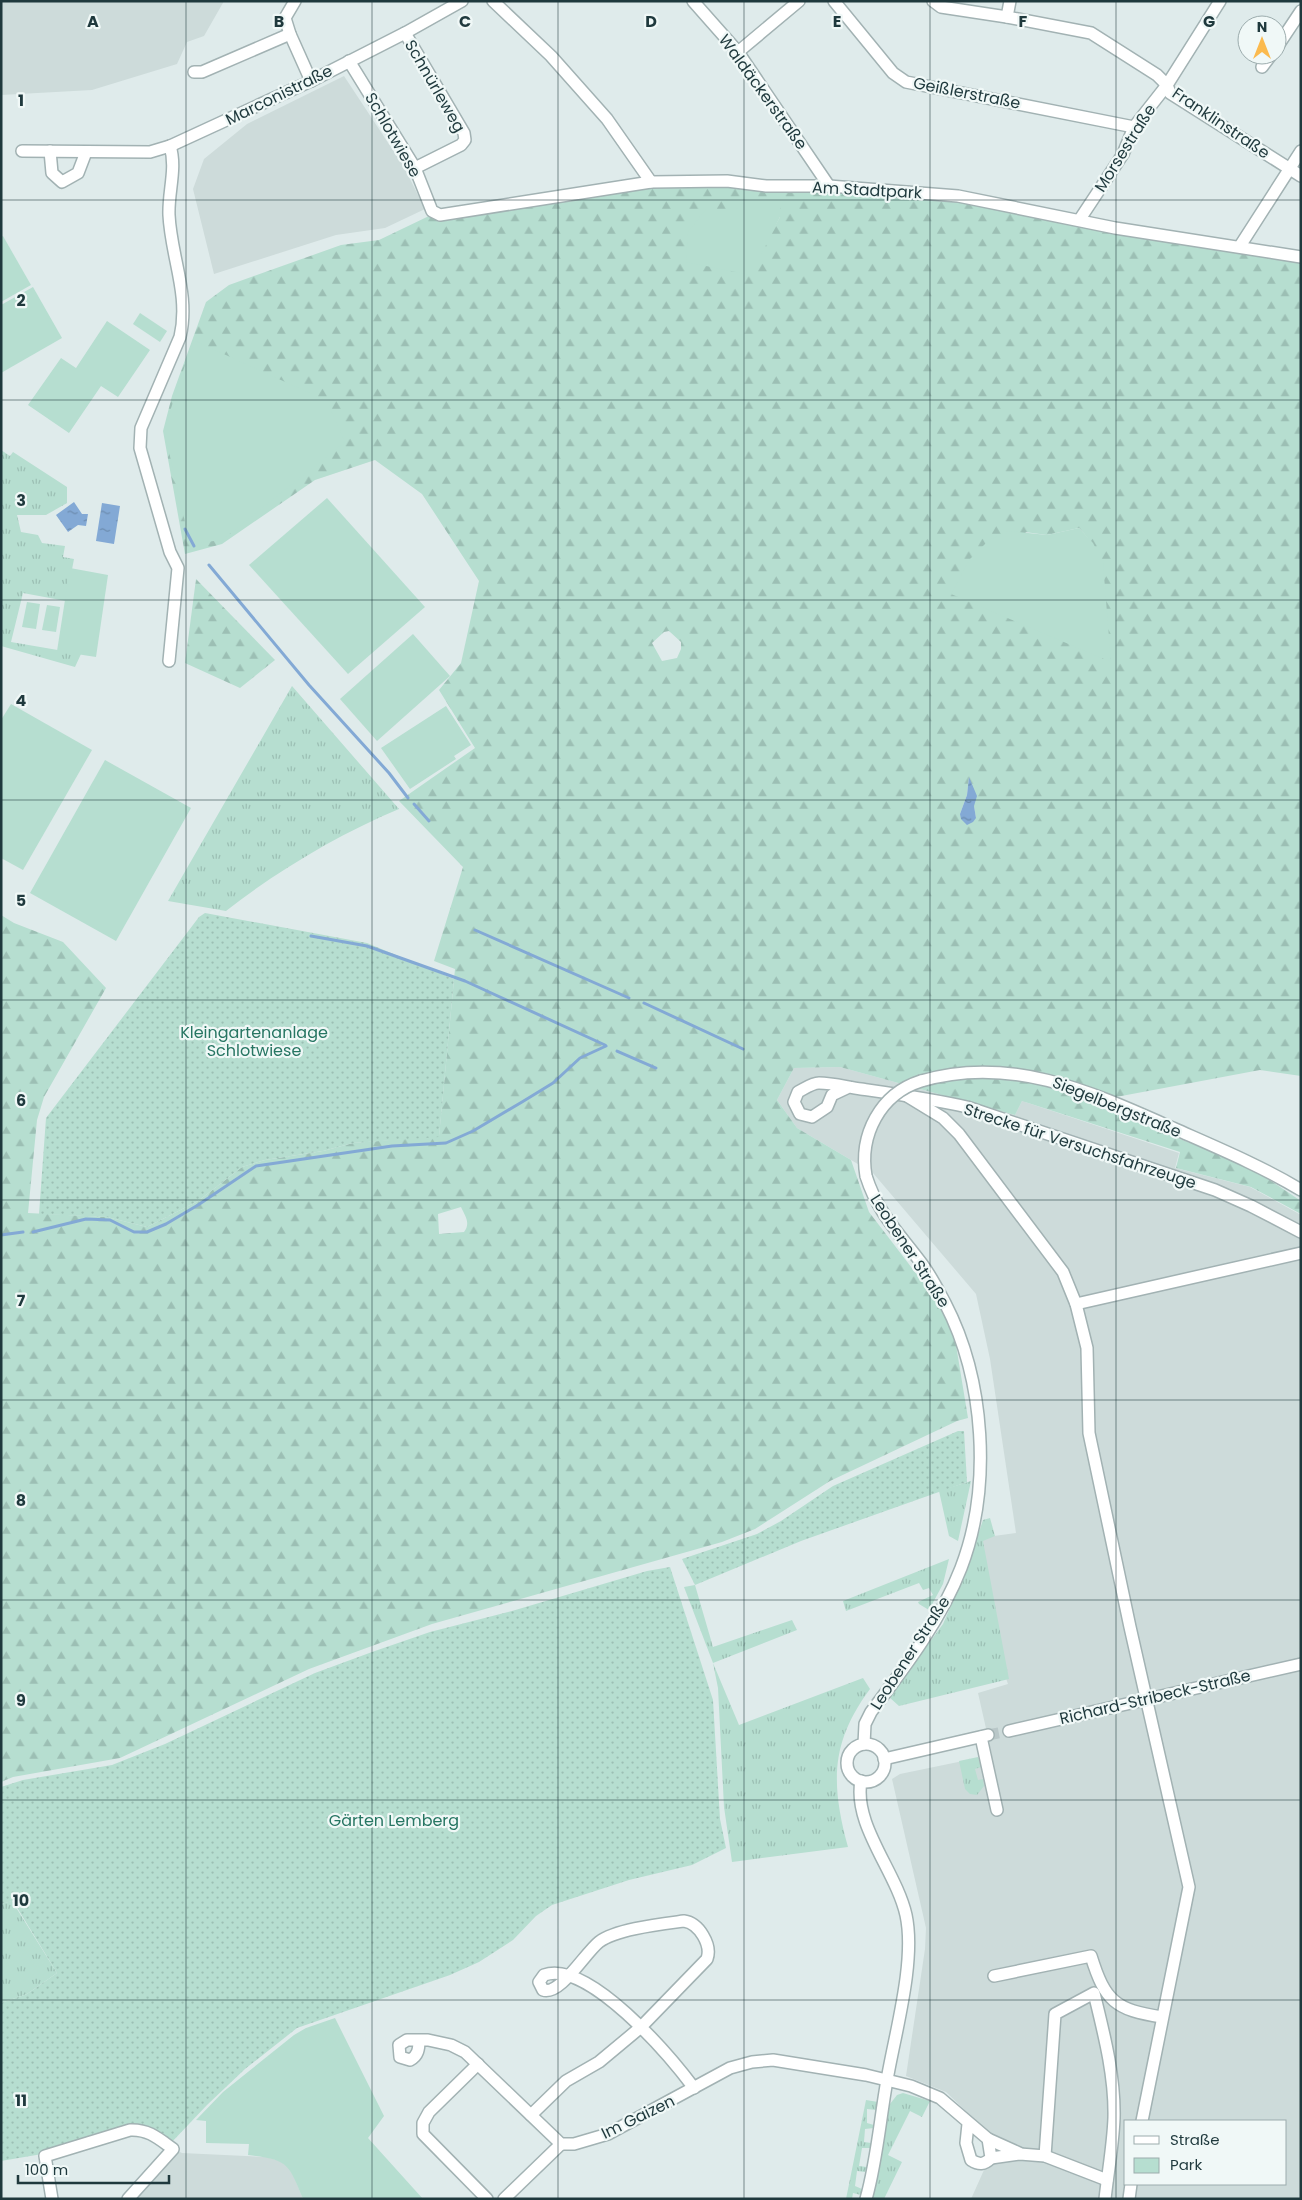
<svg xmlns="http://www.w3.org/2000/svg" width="1302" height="2200" viewBox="0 0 1302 2200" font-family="Poppins,sans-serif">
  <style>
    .built { fill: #cddbda; fill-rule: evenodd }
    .grass { fill: url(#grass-tufts) }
    .forest { fill: url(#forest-firs); fill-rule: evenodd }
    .park { fill: #b6ded0 }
    .garden { fill: url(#garden-dots) }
    .water { fill: url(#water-ripples) }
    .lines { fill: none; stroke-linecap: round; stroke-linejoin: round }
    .stream { stroke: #83a9d5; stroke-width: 3 }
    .minor-tunnel { stroke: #b9c7c8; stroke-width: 11; stroke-dasharray: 11 5.5; stroke-linecap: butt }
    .minor-casing { stroke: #a2b2b3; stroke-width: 14 }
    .minor { stroke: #fff; stroke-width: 11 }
    .minor-bridge-casing { stroke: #a2b2b3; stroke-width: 14; stroke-linecap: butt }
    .minor-bridge { stroke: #fff; stroke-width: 11 }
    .grid { fill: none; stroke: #1f393d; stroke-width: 1; stroke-opacity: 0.55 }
    .labels { text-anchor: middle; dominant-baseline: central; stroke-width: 4.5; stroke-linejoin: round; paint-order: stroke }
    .street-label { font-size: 16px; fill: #1f393d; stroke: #f0f8f7 }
    .park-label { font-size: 16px; fill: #277663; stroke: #f0f8f7 }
    .grid-label { font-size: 16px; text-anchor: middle; font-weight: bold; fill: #1f393d; stroke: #f0f8f7; stroke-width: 4.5; stroke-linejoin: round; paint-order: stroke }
  </style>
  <defs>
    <pattern id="grass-tufts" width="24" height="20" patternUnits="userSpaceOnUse" patternTransform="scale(1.25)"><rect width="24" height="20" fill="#b6ded0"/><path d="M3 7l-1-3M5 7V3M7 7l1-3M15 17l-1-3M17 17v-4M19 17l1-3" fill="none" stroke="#9cbfb4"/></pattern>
    <pattern id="forest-firs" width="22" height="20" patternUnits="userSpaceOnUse" patternTransform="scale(1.25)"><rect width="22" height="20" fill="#b6ded0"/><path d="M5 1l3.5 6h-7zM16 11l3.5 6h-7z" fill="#9cbfb4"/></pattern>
    <pattern id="garden-dots" width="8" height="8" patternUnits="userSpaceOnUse" patternTransform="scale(1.25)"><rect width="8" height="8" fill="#b6ded0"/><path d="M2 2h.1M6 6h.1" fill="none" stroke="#9cbfb4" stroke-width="1.8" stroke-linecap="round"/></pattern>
    <pattern id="water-ripples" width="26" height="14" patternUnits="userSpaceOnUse" patternTransform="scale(1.25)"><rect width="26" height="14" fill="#83a9d5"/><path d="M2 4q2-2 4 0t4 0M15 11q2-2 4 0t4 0" fill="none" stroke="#6b8bae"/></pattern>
  </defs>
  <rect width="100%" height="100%" fill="#dfebeb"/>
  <g class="built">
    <polygon points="1,1 224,1 204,36 187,42 177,64 92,90 1,95"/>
    <polygon points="344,76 404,167 425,209 385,228 336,235 214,274 193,189 204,159 247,124"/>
    <path d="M840,1067L1015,1115L1022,1101L1179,1153L1175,1168L1250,1187L1301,1215V2199H971L997,2141L946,2092L906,2076L925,1949L926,1928L892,1779L900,1774L992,1755L978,1693L1008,1684L988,1627L979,1538L1016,1533L990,1359L976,1294L873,1173L797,1128L777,1100L794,1068ZM1126,2121H1286V2184H1126Z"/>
    <polygon points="173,2149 182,2153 267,2157 280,2161 291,2169 303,2199 128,2199"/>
  </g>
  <g class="grass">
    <polygon points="1,450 10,456 13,452 67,487 67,503 46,515 17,515 21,532 38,535 42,543 65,546 63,557 74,559 66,601 23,593 11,642 81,654 75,667 1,646"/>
    <path d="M292,686L399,809C339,834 277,871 226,911L168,901Z"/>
    <polygon points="971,1481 958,1541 949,1536 939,1491"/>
    <polygon points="990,1518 995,1536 983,1541 1009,1679 899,1706 889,1697 943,1624 966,1571 983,1520"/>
    <polygon points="949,1559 943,1584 929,1610 919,1604 918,1602 933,1595 929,1588 923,1590 919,1583 846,1611 843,1601"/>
    <path d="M695,1585L713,1647L792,1620L797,1630L713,1663L739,1725L863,1678L870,1689C830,1743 831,1784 848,1847L732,1862L724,1807L718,1688L713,1663L684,1587Z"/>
    <polygon points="978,1757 981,1767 975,1769 978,1780 983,1779 984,1786 977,1795 970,1794 965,1789 959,1761"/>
    <polygon points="12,1901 57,1973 27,1994 1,2003 1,1904"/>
    <polygon points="903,2093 930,2101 922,2117 910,2111 888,2155 902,2162 884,2199 871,2199 888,2104 890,2104 897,2095"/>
    <polygon points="866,2100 878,2102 876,2110 867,2109 867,2123 874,2125 874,2128 865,2129 864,2142 871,2143 870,2148 862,2148 859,2166 867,2167 865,2172 857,2171 855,2186 862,2189 861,2195 853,2193 852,2199 846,2199"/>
  </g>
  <g class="forest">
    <path d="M720,185L955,199L1098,230L1238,249L1301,261V1076L1260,1070L1100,1100L1099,1107L1228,1158L1262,1175L1301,1201V1214L1251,1187L1176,1168L1180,1152L1022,1101L1015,1115L840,1067L794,1068L777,1100L797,1128L851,1160L869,1212L941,1306L956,1345L968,1418L957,1421L830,1481L755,1529L722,1542L432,1624L309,1669L120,1758L13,1777L1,1782V915L14,923L63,942L106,988L44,1097L37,1120L28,1213L107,1217L147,1227L198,1201L242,1167L265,1160L323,1151L353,1143L439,1136L455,969L434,961L463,867L399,801L475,748L439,690L461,663L479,581L422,494L375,460L315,480L222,544L185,554L163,431L172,396L206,302L229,285L341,245L379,240L429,216L435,220L647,186ZM706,209H736L780,217L766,242ZM1079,528C1101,551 1103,565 1105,595L1025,532L1047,535ZM669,631L681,642V649L677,658L662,661L652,643L664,632ZM969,777L976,818L960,814L967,795ZM461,1207C465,1216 471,1223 464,1232L439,1234L438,1214Z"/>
    <polygon points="196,579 275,660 240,688 185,663"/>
  </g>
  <g class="park">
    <polygon points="748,199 781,199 780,217 751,275 686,262 688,232 706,209 736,209"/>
    <polygon points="3,236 31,285 1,302 1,237"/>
    <polygon points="33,287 62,338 1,373 1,305"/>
    <polygon points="140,313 167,331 160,342 133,324"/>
    <polygon points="107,321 150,350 118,397 101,386 69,433 28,405 61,358 76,368"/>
    <polygon points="193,340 327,401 345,442 222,540 190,544 164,430"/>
    <polygon points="327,498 425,607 348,674 249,565"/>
    <polygon points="1079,528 1093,543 1103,563 1111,662 951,594 970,559 989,540 1008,531 1047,535"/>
    <polygon points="70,568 108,575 96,657 57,651"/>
    <polygon points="27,602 40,604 36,629 22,627"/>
    <polygon points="47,605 60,607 56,632 42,630"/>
    <polygon points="413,634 450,676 377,741 340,699"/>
    <polygon points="11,704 92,750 23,870 1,858 1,720"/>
    <polygon points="446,706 471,745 454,756 456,759 410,789 381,748"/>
    <polygon points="105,760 191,808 116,941 30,893"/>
    <path d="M335,2018L384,2116L368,2138L423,2199H303C289,2164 288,2159 248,2155L249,2144L206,2143V2121L196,2120L223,2092L294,2035L306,2028Z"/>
  </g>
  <g class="garden">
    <polygon points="205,913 367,943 454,979 439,1137 353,1143 323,1151 265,1160 242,1167 198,1201 147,1227 107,1217 39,1214 46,1118 199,917"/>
    <polygon points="958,1431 964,1431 967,1482 801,1541 695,1585 682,1559 757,1534 781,1521 833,1486"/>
    <polygon points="670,1567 713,1700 720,1819 726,1848 692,1865 629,1880 552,1905 536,1916 513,1940 479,1962 450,1975 297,2028 245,2069 207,2105 170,2144 146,2128 48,2153 1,2161 1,2003 27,1994 57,1973 13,1901 1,1904 1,1787 23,1780 112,1765 165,1744 315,1673 372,1652 430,1632 512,1611 647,1571"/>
  </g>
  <g class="water">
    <polygon points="74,502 82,514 88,514 86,526 78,525 68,532 56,515"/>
    <polygon points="102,503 120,506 114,544 96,541"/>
    <polygon points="969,777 977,796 974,806 976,818 973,822 967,825 961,819 960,814 967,795"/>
  </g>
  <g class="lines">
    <g class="stream">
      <polyline points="185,529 194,546"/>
      <polyline points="209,565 309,685 389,773 408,798"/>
      <polyline points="414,804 429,821"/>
      <polyline points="475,930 629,998"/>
      <polyline points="311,936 367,946 465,981 605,1045"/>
      <polyline points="644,1003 743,1049"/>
      <polyline points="617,1051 656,1068"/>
      <polyline points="33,1232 86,1219 110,1220 134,1232 147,1232 166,1224 198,1205 256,1166 392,1146 446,1143 473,1131 522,1102 553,1083 580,1058 606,1046"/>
      <polyline points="1,1235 23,1232"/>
    </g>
    <polyline class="minor-tunnel" points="988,1735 1009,1731"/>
    <g class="minor-casing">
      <g id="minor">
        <polyline points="295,1 285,18 290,34 311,81"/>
        <polyline points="493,1 551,56 607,119 651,182"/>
        <polyline points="693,1 738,52 829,186"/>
        <polyline points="834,1 893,73 906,82 1134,127"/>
        <polyline points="933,1 941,7 1007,17"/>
        <polyline points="1010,1 1007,17 1091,33 1157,75 1167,85 1170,93 1301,176"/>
        <polyline points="405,33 464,133 465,140 461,145 415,168"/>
        <polyline points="1277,47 1301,11"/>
        <polyline points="738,52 799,1"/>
        <polyline points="349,61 415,168 432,211 440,215 651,182 727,181 766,186 829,186 958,196 1115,228 1301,257"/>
        <polyline points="1262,67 1271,55"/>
        <polyline points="194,72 202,72 290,34"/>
        <polyline points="22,151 150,152 170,146 311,81 405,33 462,1"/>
        <polyline points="50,151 52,173 62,182 78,173 86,152"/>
        <polyline points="1080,219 1123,154 1134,127 1167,85 1220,1"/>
        <polyline points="1240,246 1301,151"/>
        <path d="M169,661L178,568L170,552L140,448L141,428L180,337C190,295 171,257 169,215C168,192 177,168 170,146"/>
        <path d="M921,1081C1011,1054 1094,1093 1175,1129C1218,1148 1261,1166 1301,1190"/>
        <path d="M849,1087L832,1095L827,1107L812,1117L800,1114L794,1102L798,1092C804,1089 812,1083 819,1083C832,1083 847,1087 861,1089C896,1094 932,1099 967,1107L1215,1190L1251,1206L1301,1232"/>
        <polyline points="907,1096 943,1118 959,1134 1063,1272 1076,1304 1087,1348 1089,1433 1130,1627 1189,1887 1142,2121"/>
        <polyline points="1076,1304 1301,1253"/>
        <polyline points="1009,1731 1301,1664"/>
        <polyline points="981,1737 997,1810"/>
        <path d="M864,1744L865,1724L871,1712C905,1667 941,1620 961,1568C992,1487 985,1380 945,1303C938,1290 931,1276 922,1264C899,1233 878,1214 866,1176"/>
        <circle cx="866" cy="1763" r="19"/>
        <polyline points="884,1759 988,1735"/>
        <path d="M861,1781C853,1825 896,1871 906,1915C916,1961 895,2033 887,2080C880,2119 877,2160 866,2199"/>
        <path d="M994,1976L1091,1956C1105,2001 1115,2010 1162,2017"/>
        <path d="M419,2040C419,2049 418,2056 410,2060L400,2057L399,2045L407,2040H428L451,2045L465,2052L561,2144H574L608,2134L730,2068L752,2062L773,2060L866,2075L911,2086L940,2098L988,2139L991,2158C984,2165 979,2165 971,2160L966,2143L968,2124"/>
        <polyline points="478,2064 429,2112 423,2123 423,2134 487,2199"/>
        <path d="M531,2115L566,2081L599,2062L641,2027L707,1959C712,1945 699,1923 684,1921C662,1924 616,1929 599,1942C585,1953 560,1996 543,1990L539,1982L544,1975C588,1959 670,2056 694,2088"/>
        <polyline points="988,2139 1019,2153"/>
        <path d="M1045,2156L1055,2014L1094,1993C1104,2034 1115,2076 1114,2118C1113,2145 1108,2172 1105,2199"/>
        <polyline points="991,2158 1020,2154 1045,2156 1107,2180"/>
        <path d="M52,2199L45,2156L130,2130C148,2129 158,2138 173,2149L128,2199"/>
        <polyline points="504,2199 561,2144"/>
        <polyline points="1129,2199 1131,2184"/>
      </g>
    </g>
    <use href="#minor" class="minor"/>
    <g class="minor-bridge-casing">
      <path id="minor-bridge" d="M866,1176C859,1135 880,1094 921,1081"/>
    </g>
    <use href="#minor-bridge" class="minor-bridge"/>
  </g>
  <path class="grid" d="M186,1V2199M372,1V2199M558,1V2199M744,1V2199M930,1V2199M1116,1V2199M1,200H1301M1,400H1301M1,600H1301M1,800H1301M1,1000H1301M1,1200H1301M1,1400H1301M1,1600H1301M1,1800H1301M1,2000H1301"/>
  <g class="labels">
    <g class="street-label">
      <text transform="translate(435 86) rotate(60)">Schnürleweg</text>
      <text transform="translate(763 92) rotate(54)">Waldäckerstraße</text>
      <text transform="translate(967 93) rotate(11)">Geißlerstraße</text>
      <text transform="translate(279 95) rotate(-26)">Marconistraße</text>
      <text transform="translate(1221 123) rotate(34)">Franklinstraße</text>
      <text transform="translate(393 135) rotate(60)">Schlotwiese</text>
      <text transform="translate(1125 148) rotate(-58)">Morsestraße</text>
      <text transform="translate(867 190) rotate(3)">Am Stadtpark</text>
      <text transform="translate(1117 1107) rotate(22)">Siegelbergstraße</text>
      <text transform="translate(1080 1146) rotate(18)">Strecke für Versuchsfahrzeuge</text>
      <text transform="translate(910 1251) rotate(57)">Leobener Straße</text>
      <text transform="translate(910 1653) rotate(-57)">Leobener Straße</text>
      <text transform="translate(1155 1697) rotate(-13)">Richard-Stribeck-Straße</text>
      <text transform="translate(638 2117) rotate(-26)">Im Gaizen</text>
    </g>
    <g class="park-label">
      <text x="254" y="1032">Kleingartenanlage<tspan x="254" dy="18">Schlotwiese</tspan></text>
      <text x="394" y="1820">Gärten Lemberg</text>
    </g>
  </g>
  <g class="grid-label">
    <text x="93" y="27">A</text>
    <text x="279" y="27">B</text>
    <text x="465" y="27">C</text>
    <text x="651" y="27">D</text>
    <text x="837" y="27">E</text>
    <text x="1023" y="27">F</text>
    <text x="1209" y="27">G</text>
    <text x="21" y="106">1</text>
    <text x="21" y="306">2</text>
    <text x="21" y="506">3</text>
    <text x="21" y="706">4</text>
    <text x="21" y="906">5</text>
    <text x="21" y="1106">6</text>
    <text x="21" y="1306">7</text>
    <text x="21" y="1506">8</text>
    <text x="21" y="1706">9</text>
    <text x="21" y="1906">10</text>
    <text x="21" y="2106">11</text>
  </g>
  <rect width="1302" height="2200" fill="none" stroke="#1f393d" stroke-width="5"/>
  <rect x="1124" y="2120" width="162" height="65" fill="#f0f8f7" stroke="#9cacad"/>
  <rect x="1134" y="2136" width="25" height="8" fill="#ffffff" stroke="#9cacad"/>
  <text x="1170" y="2145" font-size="15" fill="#1f393d">Straße</text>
  <rect x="1134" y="2158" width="25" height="15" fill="#b6ded0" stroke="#9cacad"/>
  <text x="1170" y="2170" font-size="15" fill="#1f393d">Park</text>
  <g transform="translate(1262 40)"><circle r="24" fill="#f0f8f7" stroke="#9cacad"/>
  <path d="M0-4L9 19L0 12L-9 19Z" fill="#fbba4e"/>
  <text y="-8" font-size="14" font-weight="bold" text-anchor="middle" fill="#1f393d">N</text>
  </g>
  <path d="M18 2175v8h151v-8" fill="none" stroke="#1f393d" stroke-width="2.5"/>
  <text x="25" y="2175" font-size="15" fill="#1f393d" stroke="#f0f8f7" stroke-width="4" paint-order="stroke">100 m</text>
</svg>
